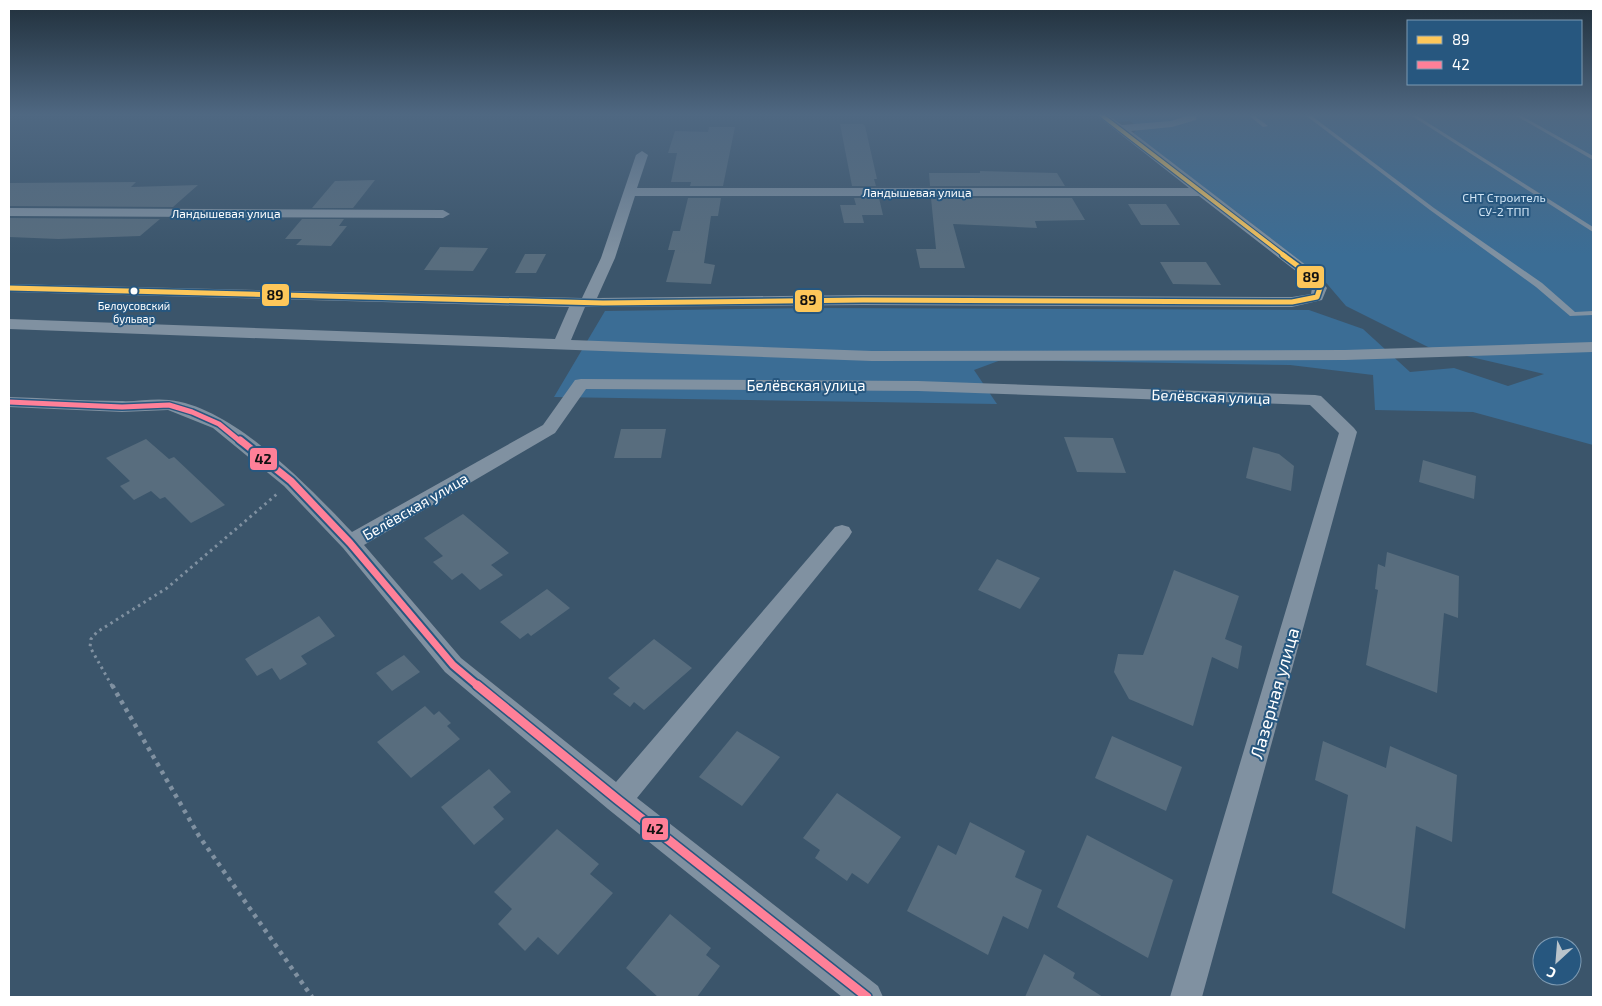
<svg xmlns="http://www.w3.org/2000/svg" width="1602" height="1006" viewBox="0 0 1602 1006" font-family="'Exo 2',sans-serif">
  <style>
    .green { fill: #3b6d95 }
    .building { fill: #586d7e }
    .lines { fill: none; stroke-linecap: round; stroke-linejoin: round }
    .path-far1 { stroke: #8091a1; stroke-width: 3; stroke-dasharray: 2.5 4; stroke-linecap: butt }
    .path { stroke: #8091a1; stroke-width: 4.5; stroke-dasharray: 4 5; stroke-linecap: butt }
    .lane { fill: #8091a1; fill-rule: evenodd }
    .street { fill: #8091a1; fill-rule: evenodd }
    .bus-1-far1-casing { stroke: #27577f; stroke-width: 6 }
    .bus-1-casing { stroke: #27577f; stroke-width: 8 }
    .bus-2-far2-casing { stroke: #27577f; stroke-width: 8 }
    .bus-2-far1-casing { stroke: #27577f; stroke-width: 11 }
    .bus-2-casing { stroke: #27577f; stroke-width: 12 }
    .bus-1-far1 { stroke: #fdc75a; stroke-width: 4 }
    .bus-1 { stroke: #fdc75a; stroke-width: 5 }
    .bus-2-far2 { stroke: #ff8098; stroke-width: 5 }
    .bus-2-far1 { stroke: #ff8098; stroke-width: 7 }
    .bus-2 { stroke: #ff8098; stroke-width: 9 }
    .bus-dot { fill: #fff; stroke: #27577f; stroke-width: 2 }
    .labels { text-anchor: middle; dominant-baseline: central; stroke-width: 4; stroke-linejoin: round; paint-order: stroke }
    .far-bus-label { font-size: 11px; fill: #fff; stroke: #27577f }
    .far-street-label { font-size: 12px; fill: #fff; stroke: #27577f }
    .far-park-label { font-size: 12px; fill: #d0e4f4; stroke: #27577f }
    .street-label { font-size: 15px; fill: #fff; stroke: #27577f }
    .near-street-label { font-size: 18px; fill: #fff; stroke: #27577f }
    .line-badge { stroke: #27577f; stroke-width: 2 }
    .pale-badge-label { font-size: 14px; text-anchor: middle; font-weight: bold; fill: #111 }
  </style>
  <rect width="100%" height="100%" fill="#3b556b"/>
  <polygon class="green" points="1100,114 1593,114 1593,445 1473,412 1375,410 1373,375 1290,365 1001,360 974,370 997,404 554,397 605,311 811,308 1309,310 1363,329 1410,372 1454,368 1508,386 1544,374 1428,347 1346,306 1322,278 1237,212 1131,135 1139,128 1130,121 1114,122"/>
  <g class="building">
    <polygon points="840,124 863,124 865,126 877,179 874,179 876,186 852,186"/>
    <polygon points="709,127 735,127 723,186 690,186 691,182 671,182 677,153 668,153 675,131 708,132"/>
    <polygon points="980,171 1057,173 1065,186 930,186 929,173 980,173"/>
    <polygon points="375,180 353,208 312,208 335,181"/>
    <polygon points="136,182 131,187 198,185 173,207 9,206 9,183"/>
    <polygon points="688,198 721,198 718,216 711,216 704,263 715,265 711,284 666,282 675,250 668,250 673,231 680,231"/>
    <polygon points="854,198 879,198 883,215 862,215 864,223 844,223 840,205 856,205"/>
    <polygon points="931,198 1072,198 1085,220 1035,221 1037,228 953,224 965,268 920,268 916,249 936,249"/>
    <polygon points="1128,204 1166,204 1180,225 1141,225"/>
    <polygon points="9,218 160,219 140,236 58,239 9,237"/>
    <polygon points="302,219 344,219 339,226 347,226 331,246 296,245 302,239 285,239"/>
    <polygon points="440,247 488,248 473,271 424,270"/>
    <polygon points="525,254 546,254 536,273 515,273"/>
    <polygon points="1160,262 1206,262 1221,285 1173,284"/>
    <polygon points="621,429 666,429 661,458 614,458"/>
    <polygon points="1064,437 1113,438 1126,473 1077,472"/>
    <polygon points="146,439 169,459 174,457 225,505 191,523 165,497 160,499 151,491 134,500 120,486 130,481 106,458"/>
    <polygon points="1253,447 1279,454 1294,466 1291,491 1246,478"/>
    <polygon points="1423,460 1476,476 1474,499 1419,482"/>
    <polygon points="463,514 509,553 491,565 503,575 480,590 462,573 452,580 433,562 443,556 424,538"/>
    <polygon points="1387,552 1459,576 1458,618 1444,613 1437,693 1366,665 1378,590 1375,589 1378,564 1385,567"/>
    <polygon points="997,559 1040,578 1020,609 978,590"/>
    <polygon points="1174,570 1239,596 1225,639 1242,646 1238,669 1212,657 1193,726 1129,699 1114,672 1118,654 1143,655"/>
    <polygon points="547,589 570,608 531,636 528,633 520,639 500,622"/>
    <polygon points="319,616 335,636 301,656 307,664 280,680 272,668 257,676 245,659"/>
    <polygon points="654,639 692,668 644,710 634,702 630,707 613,694 620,688 608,678"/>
    <polygon points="404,655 420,672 392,691 376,673"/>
    <polygon points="425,706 434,715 439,711 451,723 447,726 460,739 411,778 377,742"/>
    <polygon points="737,731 780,757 742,806 699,777"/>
    <polygon points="1112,736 1182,767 1166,811 1095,778"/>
    <polygon points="1323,741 1386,768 1390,746 1457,775 1452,842 1416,826 1405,929 1332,893 1348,795 1315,780"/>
    <polygon points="489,769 511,792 493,807 504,819 474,845 441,807"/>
    <polygon points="837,793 901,837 868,884 852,873 847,881 815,858 820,850 803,838"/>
    <polygon points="970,822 1025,851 1015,877 1042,890 1028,929 1003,916 988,955 907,911 938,845 956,855"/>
    <polygon points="557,829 599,864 590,874 613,893 558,955 538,937 525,951 498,924 512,909 494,892"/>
    <polygon points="1087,835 1173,880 1148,958 1057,907"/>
    <polygon points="670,914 711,948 706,955 720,966 697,997 658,997 626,968"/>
    <polygon points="1044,954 1075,973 1073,978 1103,997 1025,997"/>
  </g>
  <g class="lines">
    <polyline class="path-far1" points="112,686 90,647 91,639 97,632 167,588 277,494"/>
    <polyline class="path" points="112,685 199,836 312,997"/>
    <g class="lane">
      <polygon points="1247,114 1252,114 1268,126 1263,127"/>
      <polygon points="1304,114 1309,114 1434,208 1542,283 1575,312 1593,311 1593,315 1570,316 1536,287 1430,210"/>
      <polygon points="1409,114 1414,114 1593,227 1593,232"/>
      <polygon points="1513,114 1518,114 1593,156 1593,160"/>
    </g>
    <g class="street">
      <path d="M1095,114H1106L1122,125L1171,121L1187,116V114H1197L1196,120L1172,127L1131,131L1311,269L1327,288L1322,300L1292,307L863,305L585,307L571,340L872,351L1345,350L1593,342V352L1345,360L872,361L9,329V319L555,339L569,307L9,292V284L582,298L601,258L636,155L642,151L648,155L637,188H1189ZM635,196H1199L1301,275L1312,288L1311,294L1292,297L863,295L597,298L615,258Z"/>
      <polygon points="9,208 443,210 450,214 443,218 9,216"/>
      <path d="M581,379L918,381L1315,395L1321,396L1354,428L1357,432L1202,997H1170L1339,433L1310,405L918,391L586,389L555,433L364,545L461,658L616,782L835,527L842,525L849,527L852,532L849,537L637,798L878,986L883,997H842L608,809L445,672L343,548L284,486L213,428L168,410L122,412L9,407V397C46,398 83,401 120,401C136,402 153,398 169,400C234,407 309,487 352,532L543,425L575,380Z"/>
    </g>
    <g class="bus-1-far1-casing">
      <polyline id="bus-1-far1" points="1100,114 1285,256"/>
    </g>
    <g class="bus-1-casing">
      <polyline id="bus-1" points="9,288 603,303 863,300 1292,302 1317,297 1320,288 1306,272 1283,255"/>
    </g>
    <g class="bus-2-far2-casing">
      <polyline id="bus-2-far2" points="9,402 122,407 169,405 192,412 219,424 241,442"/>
    </g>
    <g class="bus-2-far1-casing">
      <polyline id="bus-2-far1" points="240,440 291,481 350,543 453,665 478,686"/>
    </g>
    <g class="bus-2-casing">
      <polyline id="bus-2" points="477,685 618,800 867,997"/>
    </g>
    <use href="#bus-1-far1" class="bus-1-far1"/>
    <use href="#bus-1" class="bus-1"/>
    <use href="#bus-2-far2" class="bus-2-far2"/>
    <use href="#bus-2-far1" class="bus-2-far1"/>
    <use href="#bus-2" class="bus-2"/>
  </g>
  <linearGradient id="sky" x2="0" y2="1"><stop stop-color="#202f3b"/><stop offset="0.45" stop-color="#4f6882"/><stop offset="1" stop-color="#4f6882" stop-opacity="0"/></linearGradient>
  <rect width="1602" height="255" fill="url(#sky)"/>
  <circle class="bus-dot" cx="134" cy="291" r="4.5"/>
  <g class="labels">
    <g class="far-bus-label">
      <text x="134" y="305">Белоусовский<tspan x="134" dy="13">бульвар</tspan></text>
    </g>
    <g class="far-street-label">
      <text x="917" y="192">Ландышевая улица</text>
      <text x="226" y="213">Ландышевая улица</text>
    </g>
    <g class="far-park-label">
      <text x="1504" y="197">СНТ Строитель<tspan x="1504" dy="14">СУ-2 ТПП</tspan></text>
    </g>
    <g class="street-label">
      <text x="806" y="385">Белёвская улица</text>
      <text transform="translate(1211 396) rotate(2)">Белёвская улица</text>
      <text transform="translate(415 506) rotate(-30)">Белёвская улица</text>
    </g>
    <g class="near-street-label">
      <text transform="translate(1274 693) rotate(-74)">Лазерная улица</text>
    </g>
  </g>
  <g class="line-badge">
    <rect x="1296" y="265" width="29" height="24" rx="5" fill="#fdc75a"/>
    <rect x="261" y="283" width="29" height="24" rx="5" fill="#fdc75a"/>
    <rect x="794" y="289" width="29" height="24" rx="5" fill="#fdc75a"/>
    <rect x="249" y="447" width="29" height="24" rx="5" fill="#ff8098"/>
    <rect x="641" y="817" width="28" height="24" rx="5" fill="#ff8098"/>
  </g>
  <g class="pale-badge-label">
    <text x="1311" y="282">89</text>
    <text x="275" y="300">89</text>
    <text x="808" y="305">89</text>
    <text x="263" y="464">42</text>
    <text x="655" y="834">42</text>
  </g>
  <rect width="1602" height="1006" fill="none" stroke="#ffffff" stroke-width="20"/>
  <rect x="1407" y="20" width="175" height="65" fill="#27577f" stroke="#7d9ab2"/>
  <rect x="1417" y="36" width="25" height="8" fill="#fdc75a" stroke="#7d9ab2"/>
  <text x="1452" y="45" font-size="15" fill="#ffffff">89</text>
  <rect x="1417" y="61" width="25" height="8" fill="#ff8098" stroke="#7d9ab2"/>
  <text x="1452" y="70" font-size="15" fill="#ffffff">42</text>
  <g transform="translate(1557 961) rotate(206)"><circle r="24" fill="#27577f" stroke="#7d9ab2"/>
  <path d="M0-4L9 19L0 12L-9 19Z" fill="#bac4cb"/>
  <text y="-8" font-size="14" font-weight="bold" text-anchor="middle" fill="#ffffff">С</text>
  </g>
</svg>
